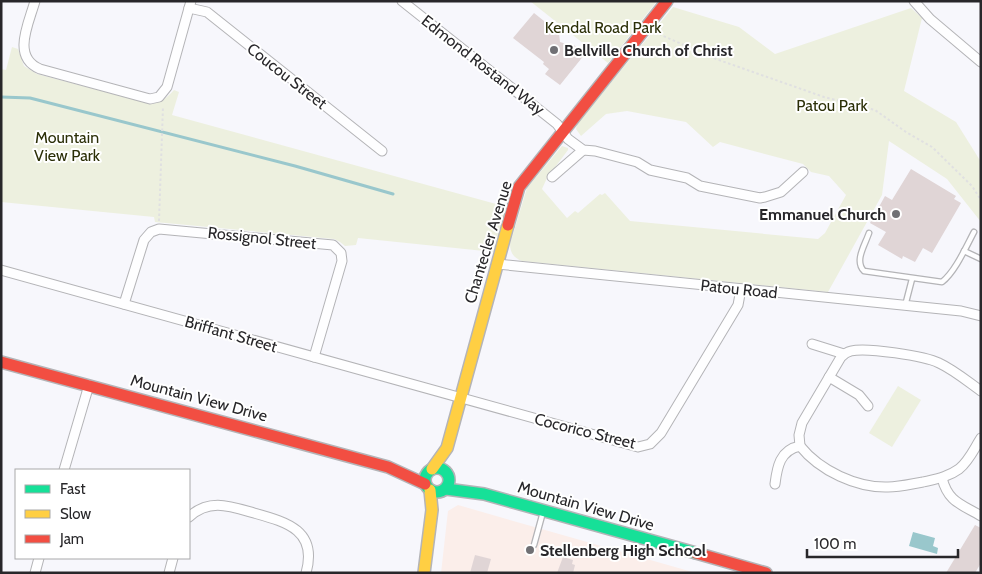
<svg xmlns="http://www.w3.org/2000/svg" width="982" height="574" viewBox="0 0 982 574" font-family="Cabin,sans-serif">
  <style>
    .industrial { fill: #fbeeea }
    .green { fill: #edf0df }
    .water { fill: #99c7cc }
    .lines { fill: none; stroke-linecap: round; stroke-linejoin: round }
    .stream { stroke: #99c7cc; stroke-width: 3 }
    .building { fill: #e0d5d6 }
    .lane-casing { stroke: #b4b4b7; stroke-width: 7 }
    .street-casing { stroke: #b4b4b7; stroke-width: 11 }
    .fast-casing { stroke: #b4b4b7; stroke-width: 14 }
    .slow-casing { stroke: #b4b4b7; stroke-width: 14 }
    .jam-casing { stroke: #b4b4b7; stroke-width: 14 }
    .path { stroke: #e0e0e1; stroke-width: 2; stroke-dasharray: 2.5 2.5; stroke-linecap: butt }
    .lane { stroke: #fefeff; stroke-width: 4.5 }
    .street { stroke: #fefeff; stroke-width: 9 }
    .fast { stroke: #16e098; stroke-width: 11 }
    .slow { stroke: #ffcf43; stroke-width: 11 }
    .jam { stroke: #f24e42; stroke-width: 11 }
    .poi-dot { fill: #707074; stroke: #fff; stroke-width: 2 }
    .labels { text-anchor: middle; dominant-baseline: central; stroke-width: 4; stroke-linejoin: round; paint-order: stroke }
    .park-label { font-size: 16px; fill: #2b2f07; stroke: #fff }
    .poi-label { font-size: 16px; font-weight: bold; fill: #28272a; stroke: #fff; text-anchor: start }
    .street-label { font-size: 16px; fill: #28272a; stroke: #fff }
  </style>
  <rect width="100%" height="100%" fill="#f7f7fc"/>
  <polygon class="industrial" points="458,505 538,528 696,573 441,573 448,511"/>
  <g class="green">
    <polygon points="530,1 657,1 608,63"/>
    <path d="M673,7L739,27L775,54L911,8L922,18L904,91L956,122L981,162V222L947,179L889,141L882,195L828,292L522,261C514,258 510,253 510,244L527,188L562,146L568,148V150L547,178L542,189L567,218L575,211L578,213L600,194L602,195L605,193L630,221L818,239L825,233L846,195L829,176L811,172L803,164L720,142L713,147L686,122L627,111L606,114L581,136L576,129L577,124Z"/>
    <path d="M12,47L18,49L24,66L37,74L151,104C161,102 167,98 174,90L179,92L172,115L507,207L494,252L358,238L356,245L345,246L340,242L334,239L155,222L154,217L1,202V69L6,70Z"/>
    <polygon points="898,386 921,400 892,447 869,433"/>
  </g>
  <polygon class="water" points="913,532 935,538 933,546 938,548 937,554 909,546"/>
  <g class="lines">
    <polyline class="stream" points="1,97 30,98 295,166 393,194"/>
  </g>
  <g class="building">
    <polygon points="534,13 559,33 560,42 573,46 574,45 585,54 560,85 545,74 549,69 543,64 544,62 513,38"/>
    <polygon points="911,169 956,196 954,199 961,203 932,253 923,248 915,262 903,256 902,259 878,245 886,232 870,223 885,196 892,200"/>
    <polygon points="975,525 981,528 981,563 975,573 946,573"/>
    <polygon points="475,555 491,559 487,573 470,573"/>
    <polygon points="563,557 573,560 572,564 575,565 573,573 557,573"/>
  </g>
  <g class="lines">
    <g class="lane-casing">
      <g id="lane">
        <path d="M869,233C865,245 854,261 864,271L942,282C955,272 966,247 974,232"/>
        <polyline points="964,251 981,259"/>
        <polyline points="905,306 912,279"/>
        <polyline points="534,545 543,512"/>
      </g>
    </g>
    <g class="street-casing">
      <g id="street">
        <path d="M35,1C29,23 11,57 40,69L150,99L159,97L167,87L191,1"/>
        <polyline points="402,1 557,124 568,139 583,150 595,151 637,162 650,170 687,178 700,186 760,198 765,197 781,192 803,172"/>
        <polyline points="914,1 930,19 981,62"/>
        <polyline points="189,8 207,12 382,151"/>
        <polyline points="552,177 583,150"/>
        <polyline points="497,264 961,311 981,316"/>
        <polyline points="1,270 638,447 650,444 661,433 738,305 741,289"/>
        <polyline points="124,304 144,240 151,232 159,229 333,245 341,253 342,261 314,357"/>
        <polyline points="812,344 844,354"/>
        <polyline points="829,377 859,395 868,406"/>
        <path d="M800,446L799,435L802,423L841,357C844,354 847,352 851,351C866,347 925,356 939,363C954,370 967,381 981,391"/>
        <polyline points="64,470 89,385"/>
        <path d="M942,478C948,502 961,504 981,516"/>
        <path d="M775,484C777,467 780,450 800,446C820,471 857,488 888,487C900,487 911,484 923,482C936,479 948,477 959,469C969,461 974,449 981,438"/>
        <path d="M189,517C209,498 230,506 254,513C286,522 318,530 306,573"/>
        <polyline points="35,573 39,558"/>
        <polyline points="169,573 173,558"/>
      </g>
    </g>
    <g class="fast-casing">
      <g id="fast">
        <circle cx="437" cy="480" r="12"/>
        <polyline points="446,489 484,494 696,553"/>
      </g>
    </g>
    <g class="slow-casing">
      <g id="slow">
        <polyline points="432,469 447,448 508,225"/>
        <polyline points="424,573 432,510 430,490"/>
      </g>
    </g>
    <g class="jam-casing">
      <g id="jam">
        <polyline points="508,225 519,187 667,1"/>
        <polyline points="1,362 388,467 425,484"/>
        <polyline points="696,553 766,573"/>
      </g>
    </g>
    <g class="path">
      <polyline points="657,29 661,35 716,59 824,97 875,110 906,132 932,147 972,186 981,200"/>
      <polyline points="159,221 163,106"/>
    </g>
    <use href="#lane" class="lane"/>
    <use href="#street" class="street"/>
    <use href="#fast" class="fast"/>
    <use href="#slow" class="slow"/>
    <use href="#jam" class="jam"/>
  </g>
  <g class="poi-dot">
    <circle cx="554" cy="50" r="5"/>
    <circle cx="896" cy="214" r="5"/>
    <circle cx="530" cy="550" r="5"/>
  </g>
  <g class="labels">
    <g class="park-label">
      <text x="603" y="27">Kendal Road Park</text>
      <text x="832" y="105">Patou Park</text>
      <text x="67" y="137">Mountain<tspan x="67" dy="18">View Park</tspan></text>
    </g>
    <g class="poi-label">
      <text x="564" y="50">Bellville Church of Christ</text>
      <text x="886" y="214" text-anchor="end">Emmanuel Church</text>
      <text x="540" y="550">Stellenberg High School</text>
    </g>
    <g class="street-label">
      <text transform="translate(483 65) rotate(38)">Edmond Rostand Way</text>
      <text transform="translate(287 76) rotate(38)">Coucou Street</text>
      <text transform="translate(262 238) rotate(6)">Rossignol Street</text>
      <text transform="translate(488 242) rotate(-73)">Chantecler Avenue</text>
      <text transform="translate(739 289) rotate(6)">Patou Road</text>
      <text transform="translate(231 334) rotate(16)">Briffant Street</text>
      <text transform="translate(199 398) rotate(15)">Mountain View Drive</text>
      <text transform="translate(585 431) rotate(14)">Cocorico Street</text>
      <text transform="translate(586 506) rotate(16)">Mountain View Drive</text>
    </g>
  </g>
  <rect width="982" height="574" fill="none" stroke="#28272a" stroke-width="5"/>
  <rect x="15" y="469" width="175" height="90" fill="#ffffff" stroke="#a9a9aa"/>
  <rect x="25" y="485" width="25" height="8" fill="#16e098" stroke="#a9a9aa"/>
  <text x="60" y="494" font-size="15" fill="#28272a">Fast</text>
  <rect x="25" y="510" width="25" height="8" fill="#ffcf43" stroke="#a9a9aa"/>
  <text x="60" y="519" font-size="15" fill="#28272a">Slow</text>
  <rect x="25" y="535" width="25" height="8" fill="#f24e42" stroke="#a9a9aa"/>
  <text x="60" y="544" font-size="15" fill="#28272a">Jam</text>
  <path d="M807 549v8h151v-8" fill="none" stroke="#28272a" stroke-width="2.5"/>
  <text x="814" y="549" font-size="15" fill="#28272a" stroke="#ffffff" stroke-width="4" paint-order="stroke">100 m</text>
</svg>
